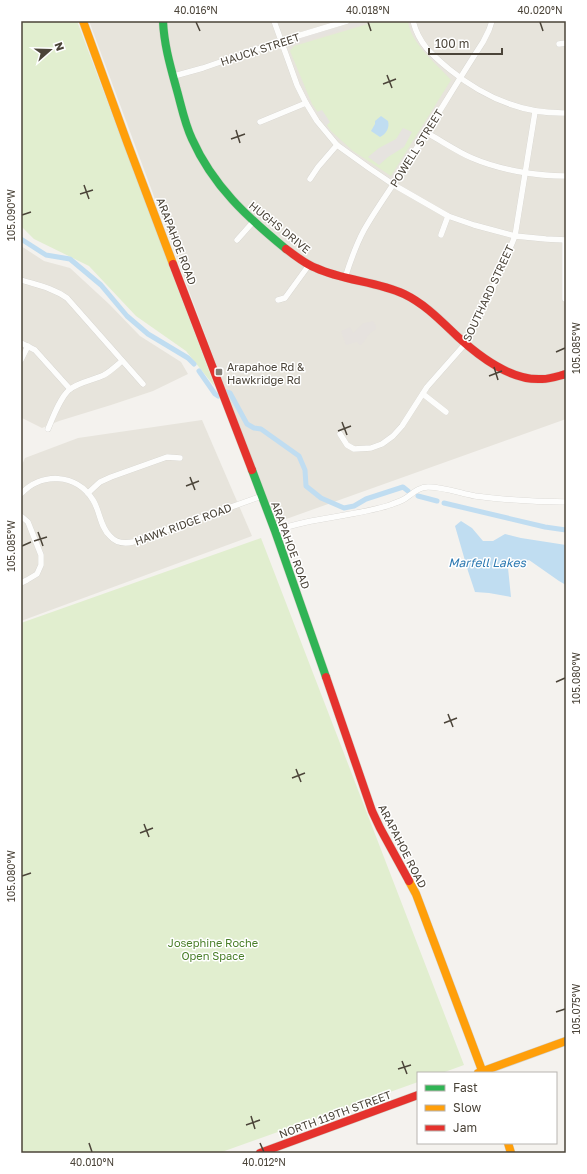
<svg xmlns="http://www.w3.org/2000/svg" width="587" height="1174" viewBox="0 0 587 1174" font-family="'Golos Text',sans-serif">
  <style>
    .residential { fill: #e7e4dc }
    .industrial { fill: #e6e2de }
    .green { fill: #e1eecf }
    .parking { fill: #e6e3df }
    .water { fill: #c0ddf1 }
    .lines { fill: none; stroke-linecap: round; stroke-linejoin: round }
    .canal { stroke: #c0ddf1; stroke-width: 5 }
    .street-casing { stroke: #d2d0cb; stroke-width: 6 }
    .fast-casing { stroke: #d3cfc5; stroke-width: 9 }
    .slow-casing { stroke: #d3cfc5; stroke-width: 9 }
    .jam-casing { stroke: #d3cfc5; stroke-width: 9 }
    .street { stroke: #fdfdfc; stroke-width: 5.5 }
    .fast { stroke: #30b455; stroke-width: 8 }
    .slow { stroke: #ff9f0a; stroke-width: 8 }
    .jam { stroke: #e5322d; stroke-width: 8 }
    .ticks { fill: none; stroke: #4b4439; stroke-width: 1.5 }
    .poi-dot { fill: #868178; stroke: #fff; stroke-width: 1.5 }
    .labels { text-anchor: middle; dominant-baseline: central; stroke-width: 3; stroke-linejoin: round; paint-order: stroke }
    .street-label { font-size: 11px; fill: #4b4439; stroke: #fff }
    .poi-label { font-size: 11px; fill: #4b4439; stroke: #fff; text-anchor: start }
    .park-label { font-size: 11px; fill: #4a7f2a; stroke: #fff }
    .water-label { font-size: 12px; font-style: italic; fill: #2e7ab2; stroke: #fff }
    .neatline { fill: none; stroke: #4b4439; stroke-width: 1.5 }
    .ticks-label { font-size: 10px; text-anchor: middle; fill: #4b4439 }
  </style>
  <rect width="100%" height="100%" fill="#f4f2ee"/>
  <g class="residential">
    <polygon points="89,21 566,21 566,419 275,523"/>
    <polygon points="21,246 44,261 70,268 109,304 140,336 181,362 188,374 153,391 111,405 59,421 42,428 22,418 21,420"/>
    <polygon points="202,420 252,536 21,621 21,467 25,458 78,438"/>
  </g>
  <polygon class="industrial" points="373,321 376,326 376,329 370,333 362,344 360,345 357,342 346,345 341,331 350,327 353,333 364,323"/>
  <g class="green">
    <polygon points="21,21 77,21 215,387 186,351 136,316 89,266 34,239 21,226"/>
    <path d="M378,21H408C410,43 437,64 451,80L391,176L353,151L331,131L312,104L290,51L294,46Z"/>
    <polygon points="261,538 464,1065 442,1073 418,1073 418,1082 219,1153 21,1153 21,623"/>
  </g>
  <g class="parking">
    <polygon points="359,21 372,21 300,42 298,38 343,26 344,29 349,28 348,24"/>
    <polygon points="322,110 330,122 326,126 317,112"/>
    <polygon points="403,128 412,132 404,147 388,157 379,165 368,157 379,148 396,139"/>
  </g>
  <g class="water">
    <path d="M381,116L388,121C390,128 386,134 380,137L371,131L375,124V121Z"/>
    <polygon points="461,521 472,528 483,541 493,541 505,534 521,538 566,545 566,585 559,581 529,560 508,568 511,597 489,593 475,592 468,571 455,526"/>
  </g>
  <g class="lines">
    <g class="canal">
      <polyline points="21,239 46,255 70,259 101,285 127,316 148,334 188,358 194,364"/>
      <polyline points="199,371 215,394 218,396"/>
      <polyline points="226,392 230,393 247,424 254,428 261,429 299,456 305,470 306,486 321,498 344,508 354,506 366,499 403,487 408,491"/>
      <polyline points="418,496 437,501"/>
      <polyline points="444,503 545,527 566,530"/>
    </g>
    <g class="street-casing">
      <g id="street">
        <polyline points="274,21 297,85 306,103 317,121 337,145 369,168 394,185 448,216 474,225 515,236 546,239 566,240"/>
        <path d="M413,21C419,44 431,54 449,69C483,97 521,114 566,113"/>
        <polyline points="559,44 566,43"/>
        <polyline points="174,76 203,68 281,41 347,21"/>
        <polyline points="260,122 306,103"/>
        <path d="M427,133C442,141 456,151 472,158C500,170 536,176 566,176"/>
        <polyline points="310,179 318,167 337,145"/>
        <polyline points="441,235 448,216"/>
        <polyline points="237,240 253,222"/>
        <path d="M345,278C350,262 356,245 364,230C377,207 393,186 407,163C433,123 457,82 483,42L489,30L492,21"/>
        <path d="M21,280C37,285 53,288 67,298L143,384"/>
        <polyline points="565,299 565,241"/>
        <polyline points="278,300 285,298 309,265"/>
        <polyline points="21,343 35,350 70,389"/>
        <polyline points="21,360 28,346"/>
        <polyline points="423,394 446,412"/>
        <path d="M48,429C53,417 60,398 69,390C78,382 94,380 104,375C111,371 116,366 122,361"/>
        <polyline points="340,434 347,445 354,449 371,448 382,444 393,436 402,426 427,387 465,344 488,299 504,263 515,236 535,112"/>
        <polyline points="88,493 100,482 111,477 167,457 180,458"/>
        <path d="M21,494C41,472 76,473 93,500C100,511 100,527 110,536C116,543 124,544 133,542L262,496"/>
        <polyline points="21,516 28,522 41,555 41,565 37,574 27,580 21,583"/>
        <path d="M275,531C312,517 352,517 390,505C395,503 402,501 406,498C413,493 419,487 428,487C443,487 460,493 475,496C505,500 536,502 566,502"/>
      </g>
    </g>
    <g class="fast-casing">
      <g id="fast">
        <path d="M163,21C164,44 170,65 176,87C181,104 184,122 192,139C213,186 247,217 286,249"/>
        <polyline points="252,470 275,531 326,677"/>
      </g>
    </g>
    <g class="slow-casing">
      <g id="slow">
        <polyline points="83,21 127,142 173,264"/>
        <polyline points="409,881 416,894 483,1073"/>
        <polyline points="478,1073 566,1041"/>
        <polyline points="508,1143 511,1153"/>
      </g>
    </g>
    <g class="jam-casing">
      <g id="jam">
        <path d="M286,249C296,256 305,264 316,268C344,281 376,281 404,294C425,304 441,321 458,337C480,357 511,381 542,379C551,379 558,376 566,374"/>
        <polyline points="173,264 252,470"/>
        <polyline points="326,677 372,811 380,828 409,881"/>
        <polyline points="260,1153 418,1095"/>
      </g>
    </g>
    <use href="#street" class="street"/>
    <use href="#fast" class="fast"/>
    <use href="#slow" class="slow"/>
    <use href="#jam" class="jam"/>
  </g>
  <path class="ticks" d="M196,22L200,31M368,22L371,31M540,22L543,31M387,75L392,88M383,84L396,79M236,130L240,143M231,139L245,134M84,185L89,199M80,194L93,190M22,215L31,212M556,352L565,348M494,367L498,380M489,376L502,371M342,422L347,435M338,431L351,426M190,477L195,490M186,486L199,481M38,532L43,546M34,541L47,537M22,546L31,542M556,682L565,678M448,714L453,727M444,723L457,718M296,769L301,782M292,778L305,773M144,824L149,837M140,833L153,828M22,876L31,873M556,1012L565,1009M402,1061L407,1074M398,1069L411,1065M251,1116L255,1129M246,1125L260,1120M89,1143L92,1152M260,1143L264,1152"/>
  <rect class="poi-dot" x="215" y="368" width="8" height="8" rx="2"/>
  <g class="labels">
    <g class="street-label">
      <text transform="translate(260 49) rotate(-18)">HAUCK STREET</text>
      <text transform="translate(416 148) rotate(-58)">POWELL STREET</text>
      <text transform="translate(280 227) rotate(39)">HUGHS DRIVE</text>
      <text transform="translate(177 241) rotate(69)">ARAPAHOE ROAD</text>
      <text transform="translate(488 293) rotate(-65)">SOUTHARD STREET</text>
      <text transform="translate(183 524) rotate(-20)">HAWK RIDGE ROAD</text>
      <text transform="translate(291 545) rotate(70)">ARAPAHOE ROAD</text>
      <text transform="translate(403 846) rotate(63)">ARAPAHOE ROAD</text>
      <text transform="translate(335 1114) rotate(-20)">NORTH 119TH STREET</text>
    </g>
    <g class="poi-label">
      <text x="227" y="366">Arapahoe Rd &amp;<tspan x="227" dy="13">Hawkridge Rd</tspan></text>
    </g>
    <g class="park-label">
      <text x="213" y="942">Josephine Roche<tspan x="213" dy="13">Open Space</tspan></text>
    </g>
    <g class="water-label">
      <text x="487" y="562">Marfell Lakes</text>
    </g>
  </g>
  <rect width="587" height="1174" fill="none" stroke="#ffffff" stroke-width="44"/>
  <rect x="417" y="1072" width="140" height="72" fill="#ffffff" stroke="#b7b4b0"/>
  <rect x="425" y="1085" width="20" height="6" fill="#30b455" stroke="#b7b4b0"/>
  <text x="453" y="1092" font-size="12" fill="#4b4439">Fast</text>
  <rect x="425" y="1105" width="20" height="6" fill="#ff9f0a" stroke="#b7b4b0"/>
  <text x="453" y="1112" font-size="12" fill="#4b4439">Slow</text>
  <rect x="425" y="1125" width="20" height="6" fill="#e5322d" stroke="#b7b4b0"/>
  <text x="453" y="1132" font-size="12" fill="#4b4439">Jam</text>
  <g transform="translate(50 50) rotate(70)" stroke="#ffffff" stroke-width="3" paint-order="stroke">
  <path d="M0-3L7 15L0 10L-7 15Z" fill="#4b4439"/>
  <text y="-6" font-size="11" font-weight="bold" text-anchor="middle" fill="#4b4439">N</text>
  </g>
  <path d="M429 48v6h73v-6" fill="none" stroke="#4b4439" stroke-width="2"/>
  <text x="435" y="48" font-size="12" fill="#4b4439" stroke="#ffffff" stroke-width="3" paint-order="stroke">100 m</text>
  <rect x="22" y="22" width="543" height="1130" class="neatline"/>
  <g class="ticks-label">
    <text x="196" y="14">40.016°N</text>
    <text x="368" y="14">40.018°N</text>
    <text x="540" y="14">40.020°N</text>
    <text transform="translate(11 215) rotate(-90)" y="4">105.090°W</text>
    <text transform="translate(576 348) rotate(-90)" y="4">105.085°W</text>
    <text transform="translate(11 546) rotate(-90)" y="4">105.085°W</text>
    <text transform="translate(576 678) rotate(-90)" y="4">105.080°W</text>
    <text transform="translate(11 876) rotate(-90)" y="4">105.080°W</text>
    <text transform="translate(576 1009) rotate(-90)" y="4">105.075°W</text>
    <text x="92" y="1166">40.010°N</text>
    <text x="264" y="1166">40.012°N</text>
  </g>
</svg>
